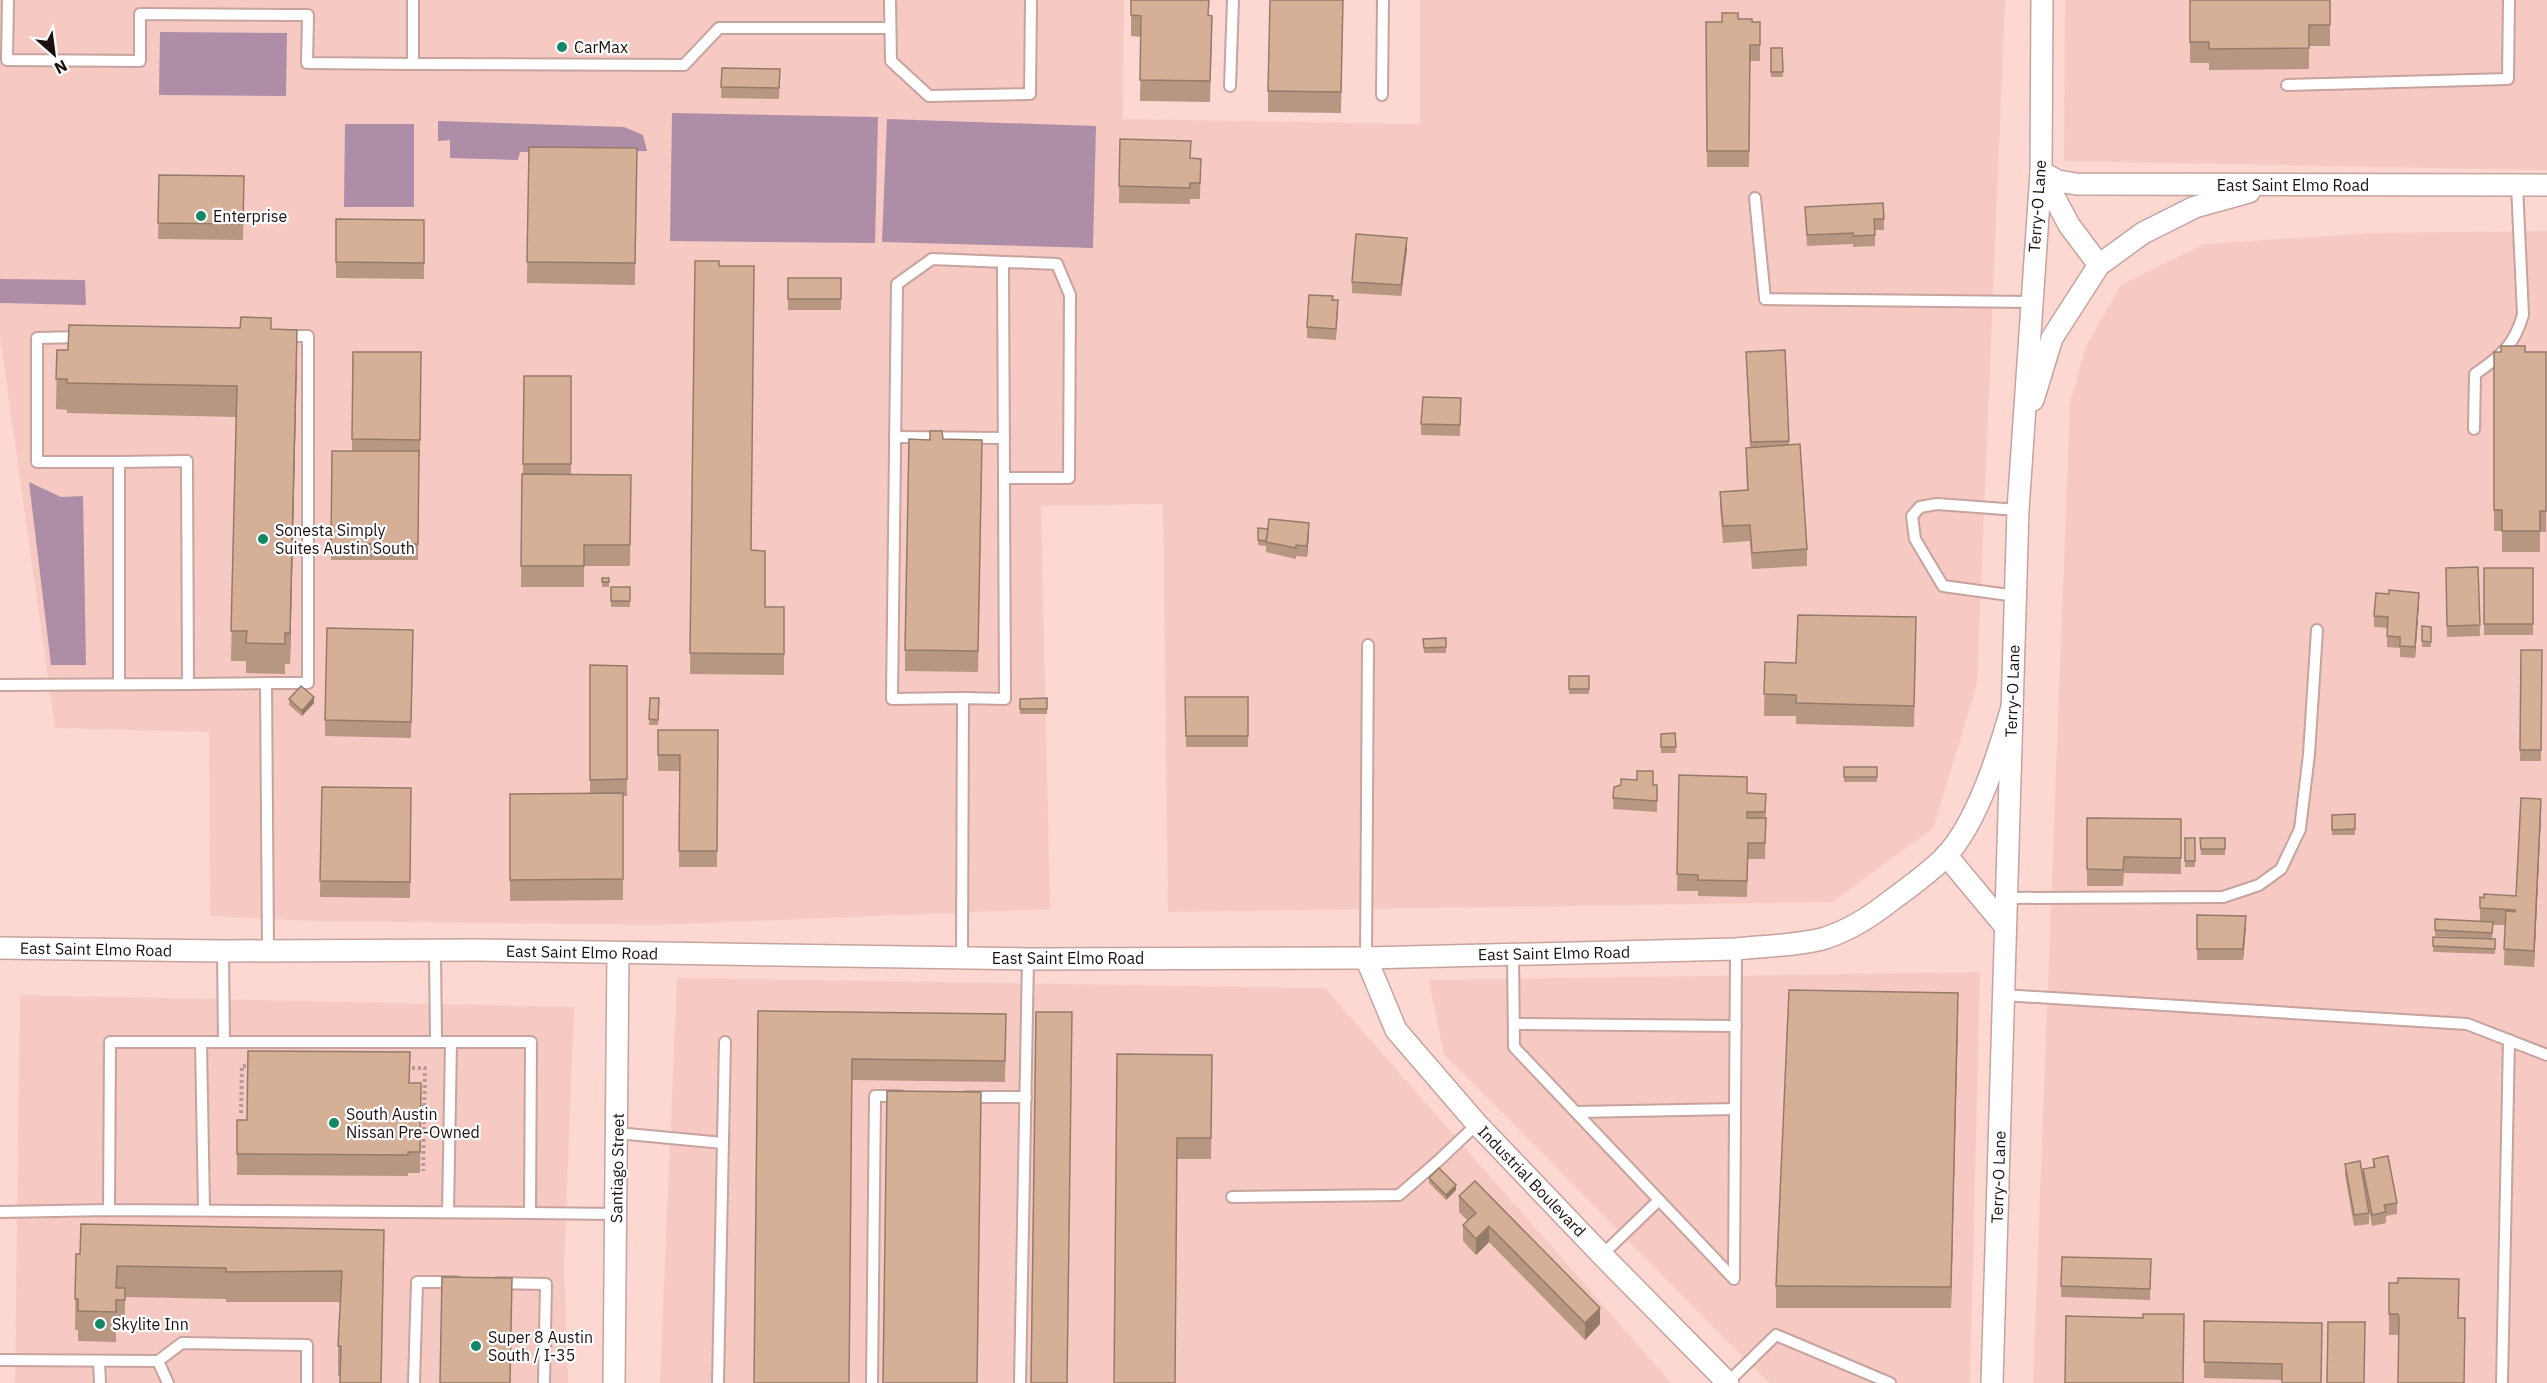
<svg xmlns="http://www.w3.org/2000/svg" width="2547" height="1383" viewBox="0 0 2547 1383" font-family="'IBM Plex Sans',sans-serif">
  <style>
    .built { fill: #f6c9c2 }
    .water { fill: #ae8da7 }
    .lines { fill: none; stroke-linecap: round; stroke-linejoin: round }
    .service-casing { stroke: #c6a39e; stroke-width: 14 }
    .minor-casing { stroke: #c6a39e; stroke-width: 24 }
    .path { stroke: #b89b96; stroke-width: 4; stroke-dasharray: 3 3; stroke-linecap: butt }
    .service { stroke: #fff; stroke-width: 10 }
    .minor { stroke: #fff; stroke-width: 21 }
    .wall { fill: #b79782 }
    .shaded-wall { fill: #957b6a }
    .building { fill: #d5b097; stroke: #957b6a; stroke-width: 1.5 }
    .poi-dot { fill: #148766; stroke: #fff; stroke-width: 2 }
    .labels { text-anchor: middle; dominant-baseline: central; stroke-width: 4.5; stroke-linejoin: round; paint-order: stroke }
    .poi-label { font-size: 16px; fill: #1c100e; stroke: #fff; text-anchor: start }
    .street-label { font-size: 16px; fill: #1c100e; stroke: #fff }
  </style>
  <rect width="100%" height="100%" fill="#fdd8d2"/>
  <g class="built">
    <polygon points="0,0 1124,0 1123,119 1420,124 1420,0 2005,0 1977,684 1933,828 1832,902 1168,912 1163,504 1041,506 1050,909 656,925 315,921 210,916 209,732 55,728 0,336"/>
    <polygon points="2065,0 2547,0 2547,170 2064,161"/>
    <polygon points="2547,231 2547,1383 2033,1383 2070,403 2086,346 2121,285 2205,244 2373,233"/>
    <polygon points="1980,972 1970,1383 1769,1383 1444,1054 1429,980"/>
    <polygon points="677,978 1325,988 1671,1383 660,1383"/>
    <polygon points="20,995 574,1007 564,1264 568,1383 15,1383"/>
  </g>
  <g class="water">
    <polygon points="160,32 287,33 286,96 159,95"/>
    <polygon points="672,113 878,117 875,243 670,241"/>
    <polygon points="887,119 1096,126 1093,248 882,242"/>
    <polygon points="438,121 624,127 643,135 647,151 520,152 518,160 450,158 450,140 438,141"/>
    <polygon points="345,124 414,124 414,207 344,207"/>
    <polygon points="0,279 85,280 86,305 0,303"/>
    <polygon points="29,482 61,497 83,496 86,665 51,665"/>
  </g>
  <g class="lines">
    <g class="service-casing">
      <g id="service">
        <polyline points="8,0 7,60 140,61 140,14 287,15 308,15 307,63 413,64 413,0"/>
        <polyline points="890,0 891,61 929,96 1030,94 1031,0"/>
        <polyline points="413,64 684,65 719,28 890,28"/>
        <polyline points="2287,85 2508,79 2509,0"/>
        <polyline points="1230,86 1233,0"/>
        <polyline points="1382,95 1383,0"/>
        <polyline points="1755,198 1765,299 2031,302"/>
        <polyline points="1003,262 1004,478"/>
        <polyline points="83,337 37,338 37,462 119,462"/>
        <path d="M2474,429L2475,374C2500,357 2514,346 2523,315L2517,185"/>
        <polyline points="895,437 1004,438"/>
        <polyline points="2016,596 1943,586 1915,539 1912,516 1920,507 1937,504 2018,510"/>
        <polyline points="266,683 308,683 308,336 285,336"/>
        <polyline points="188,684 266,683 268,950"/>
        <polyline points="0,685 188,684 187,461 119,462 119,684"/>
        <polyline points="2006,898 2223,897 2259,885 2281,869 2300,829 2309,754 2317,630"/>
        <polyline points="223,951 224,1042"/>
        <polyline points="435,951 436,1042"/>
        <polyline points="1513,953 1514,1047 1734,1279 1736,949"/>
        <polyline points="962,957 963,698 892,699 897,284 932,259 1057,264 1070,295 1069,478 1004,478 1005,699 963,698"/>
        <polyline points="1366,958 1368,645"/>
        <polyline points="2003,995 2467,1024 2547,1055"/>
        <polyline points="1514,1024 1736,1026"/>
        <polyline points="201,1042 204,1210"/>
        <polyline points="967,1097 1026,1097"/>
        <polyline points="1576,1112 1735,1109"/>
        <polyline points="617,1133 723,1143"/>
        <polyline points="1232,1197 1399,1195 1437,1162 1477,1124"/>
        <polyline points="0,1212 109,1210 530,1213 531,1042 110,1042 109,1210"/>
        <polyline points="448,1212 451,1042"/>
        <polyline points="530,1213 616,1214"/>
        <polyline points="1602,1255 1659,1200"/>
        <polyline points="498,1283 546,1284 544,1383"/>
        <polyline points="0,1360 158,1361 182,1343 307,1345 307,1383"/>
        <polyline points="99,1361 100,1383"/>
        <polyline points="158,1361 168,1383"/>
        <polyline points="1728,1382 1776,1335 1890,1383"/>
        <polyline points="414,1383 417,1282 456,1282"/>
        <polyline points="718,1383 725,1042"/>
        <polyline points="872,1383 875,1096 900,1096"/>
        <polyline points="1020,1383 1028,959"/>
        <polyline points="2502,1383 2509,1040"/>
      </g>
    </g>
    <g class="minor-casing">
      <g id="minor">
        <polyline points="2041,172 2058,181 2076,184 2547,185"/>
        <polyline points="2041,172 2069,225 2099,265"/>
        <polyline points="2033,400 2052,338 2099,265 2143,233 2195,207 2249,192"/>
        <polyline points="1946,855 2005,926"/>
        <path d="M0,948L223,951L477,950L1028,959L1366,958L1736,949C1764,946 1794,946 1822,939C1846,932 1873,915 1893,899C1911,886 1930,872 1946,856C1978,821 1999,752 2012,707"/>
        <polyline points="1366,958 1396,1030 1477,1124 1602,1255 1728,1383"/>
        <polyline points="614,1383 618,954"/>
        <polyline points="1992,1383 2018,510 2041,172 2042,0"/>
      </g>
    </g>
    <g class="path">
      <polyline points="406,1068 425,1068 423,1171"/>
      <polyline points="241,1113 242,1066 251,1066"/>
    </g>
    <use href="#service" class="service"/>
    <use href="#minor" class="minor"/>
  </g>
  <g class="wall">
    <polygon points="1131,0 1212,37 1210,102 1140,101 1141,37 1131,36"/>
    <polygon points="1343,0 1341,113 1268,112 1268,91"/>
    <polygon points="2190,0 2330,0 2330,46 2309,46 2309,69 2209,70 2209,63 2190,63"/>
    <polygon points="1706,22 1760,22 1760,61 1750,61 1749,167 1707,167"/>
    <polygon points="1771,48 1782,48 1783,77 1771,77"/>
    <polygon points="722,68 780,69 779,99 721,98"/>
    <polygon points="1120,139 1191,158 1201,159 1200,199 1190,199 1190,204 1119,203"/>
    <polygon points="529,147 637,148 635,285 527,283"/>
    <polygon points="159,175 244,176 243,240 158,239"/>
    <polygon points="1805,207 1884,219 1884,230 1875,230 1875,246 1853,247 1853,244 1807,246"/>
    <polygon points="336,219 424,220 424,279 336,278"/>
    <polygon points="1407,249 1401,296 1352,293 1352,282"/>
    <polygon points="695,261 751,550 765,607 784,607 784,675 690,674"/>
    <rect x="788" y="278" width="53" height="32"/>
    <polygon points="1333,300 1338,311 1336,340 1307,338 1307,327"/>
    <polygon points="271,329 297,360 290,664 285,664 285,674 246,673 246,661 231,661 236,417 67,413 67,410 56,409 57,350 68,350"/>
    <polygon points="1785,350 1789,445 1807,549 1807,566 1752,569 1750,541 1723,543 1720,508 1720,492 1747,490 1746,448 1750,448 1746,352"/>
    <polygon points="353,352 421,352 420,456 419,456 418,560 331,560 332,451 352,451"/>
    <polygon points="2494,352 2546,352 2546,532 2540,532 2540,552 2502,552 2502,531 2494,531"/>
    <polygon points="524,376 571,376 571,475 631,475 630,566 584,566 584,587 521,587 522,474 523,474"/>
    <polygon points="1461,398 1460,436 1421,435 1421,424"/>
    <polygon points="943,439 982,461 978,672 905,671 905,650 930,440"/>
    <polygon points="1309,534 1307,557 1296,556 1296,559 1266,552 1266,546 1258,545 1258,540"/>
    <polygon points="2478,567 2480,636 2447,637 2446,568"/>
    <rect x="2484" y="568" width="49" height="67"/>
    <rect x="602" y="578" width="7" height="9"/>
    <rect x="611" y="587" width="19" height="20"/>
    <polygon points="2419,603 2415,658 2400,657 2400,648 2387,647 2387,628 2374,627 2374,616"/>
    <polygon points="2422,626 2431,627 2431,647 2422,647"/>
    <polygon points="1446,638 1446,653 1424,653 1423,639"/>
    <polygon points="1916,639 1914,727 1796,724 1796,716 1764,716 1765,662 1796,663"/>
    <polygon points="413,646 411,738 325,736 325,720"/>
    <polygon points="2521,650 2542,650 2541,761 2520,761"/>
    <polygon points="590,665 627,666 627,796 623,796 623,900 510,901 510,794 590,793"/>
    <rect x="1569" y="676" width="20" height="18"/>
    <polygon points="1185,697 1248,697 1248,747 1186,747"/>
    <polygon points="650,698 659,698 658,725 649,725"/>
    <polygon points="1047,698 1047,714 1020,714 1020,699"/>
    <polygon points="289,699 314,703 302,716 289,705"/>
    <polygon points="658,730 718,730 717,867 679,867 680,771 658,771"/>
    <polygon points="1675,733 1676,753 1661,753 1661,734"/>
    <rect x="1844" y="767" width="33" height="15"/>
    <polygon points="1679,775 1747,793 1766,794 1765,859 1748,859 1747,897 1698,896 1698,891 1677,891"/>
    <polygon points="1653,785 1657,785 1657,812 1613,809 1614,787"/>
    <polygon points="322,787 411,788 410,898 320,897"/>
    <polygon points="2355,814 2355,835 2332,835 2332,815"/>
    <polygon points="2541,815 2534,967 2504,965 2505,925 2493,925 2492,939 2495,939 2495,954 2433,952 2433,937 2483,938 2435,936 2435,930 2480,922 2480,897 2516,896"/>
    <polygon points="2087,818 2181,819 2181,874 2124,873 2123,886 2087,886"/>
    <rect x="2185" y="838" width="10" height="29"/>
    <polygon points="2200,838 2225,838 2225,855 2201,855"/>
    <polygon points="2197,915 2246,927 2243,960 2197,960"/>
    <polygon points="758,1011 1006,1014 1005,1082 852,1080"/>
    <polygon points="1958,1014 1951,1308 1776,1308 1776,1286"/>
    <polygon points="1117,1054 1212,1055 1211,1159 1177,1159"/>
    <polygon points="409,1083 421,1083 420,1173 408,1173 408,1176 237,1175 237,1120 247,1120"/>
    <polygon points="2373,1159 2397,1203 2397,1214 2386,1216 2386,1223 2372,1226 2363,1180 2363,1169 2373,1167"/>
    <polygon points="2345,1164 2369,1213 2369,1224 2354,1226 2345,1175"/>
    <polygon points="1429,1178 1456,1190 1446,1200 1429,1183"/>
    <polygon points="1459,1196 1600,1324 1585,1340 1489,1242 1476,1255 1463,1241 1463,1225 1468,1221 1459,1212"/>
    <polygon points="384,1230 340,1376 338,1376 338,1346 341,1302 226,1302 226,1299 125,1297 125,1331 116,1330 116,1342 78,1341 78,1330 75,1330 76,1254"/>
    <polygon points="2062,1257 2151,1259 2150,1300 2061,1297"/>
    <polygon points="2389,1283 2398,1283 2399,1337 2398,1335 2389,1335"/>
    <polygon points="2204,1321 2322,1323 2282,1380 2204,1378"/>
  </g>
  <g class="shaded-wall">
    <polygon points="1407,238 1407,249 1401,296 1401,285"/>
    <polygon points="297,330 297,360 290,664 290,633"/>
    <polygon points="1309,523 1309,534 1307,557 1307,546"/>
    <polygon points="2419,593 2419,603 2415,658 2415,647"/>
    <polygon points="314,697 314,703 302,716 302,711"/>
    <polygon points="2541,799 2541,815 2534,967 2534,951"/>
    <polygon points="2246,916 2246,927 2243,960 2243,949"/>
    <polygon points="1958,993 1958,1014 1951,1308 1951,1287"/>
    <polygon points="1456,1185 1456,1190 1446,1200 1446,1195"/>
    <polygon points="1489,1226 1489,1242 1476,1255 1476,1239"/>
    <polygon points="1600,1308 1600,1324 1585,1340 1585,1323"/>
  </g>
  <g class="building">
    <polygon points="1131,0 1209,0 1208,15 1212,16 1210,81 1140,80 1141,16 1131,15"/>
    <polygon points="1270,0 1343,0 1341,92 1268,91"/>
    <polygon points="2190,0 2330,0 2330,25 2309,25 2309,48 2209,49 2209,42 2190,42"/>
    <polygon points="1722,13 1738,13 1738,19 1752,19 1752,22 1760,22 1760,45 1750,45 1749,151 1707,151 1706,22 1722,22"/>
    <polygon points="1771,48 1782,48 1783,72 1771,72"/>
    <polygon points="722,68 780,69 779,88 721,87"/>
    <polygon points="1120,139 1191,141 1190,158 1201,159 1200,183 1190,183 1190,188 1119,186"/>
    <polygon points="529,147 637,148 635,263 527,262"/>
    <polygon points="159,175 244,176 243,224 158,223"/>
    <polygon points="1883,203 1884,219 1874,219 1875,235 1853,236 1853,233 1807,235 1805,207"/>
    <polygon points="336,219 424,220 424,263 336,262"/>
    <polygon points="1356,234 1407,238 1401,285 1352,282"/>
    <polygon points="695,261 719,261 719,266 754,266 751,550 765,551 765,607 784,607 784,654 690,653"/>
    <rect x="788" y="278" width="53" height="21"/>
    <polygon points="1309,295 1333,296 1332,300 1338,300 1336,329 1307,327"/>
    <polygon points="241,317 271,318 271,329 297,330 290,633 285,633 285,644 246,643 247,631 231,631 237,386 67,383 67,379 56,379 57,350 68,350 69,325 240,328"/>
    <polygon points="2501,346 2525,346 2525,352 2546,352 2546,511 2540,511 2540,531 2502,531 2502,510 2494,510 2494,352 2501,352"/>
    <polygon points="1785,350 1789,441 1751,442 1746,352"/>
    <polygon points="353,352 421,352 420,440 352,439"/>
    <polygon points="524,376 571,376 571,464 523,464"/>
    <polygon points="1423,397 1461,398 1460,425 1421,424"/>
    <polygon points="930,431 942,431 943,439 982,440 978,651 905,650 909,439 930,440"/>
    <polygon points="1800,444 1807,549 1752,553 1750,525 1723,526 1720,492 1748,490 1746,448"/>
    <polygon points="332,451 419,451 418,544 331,544"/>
    <polygon points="522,474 631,475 630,545 584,545 584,566 521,566"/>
    <polygon points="1269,519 1309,523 1307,546 1296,545 1296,548 1266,542"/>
    <polygon points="1258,528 1268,529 1266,541 1258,540"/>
    <polygon points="2478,567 2480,625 2447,626 2446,568"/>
    <rect x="2484" y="568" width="49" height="56"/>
    <rect x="602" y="578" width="7" height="4"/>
    <rect x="611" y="587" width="19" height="14"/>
    <polygon points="2389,590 2419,593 2415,647 2400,646 2400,637 2387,636 2388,617 2374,616 2376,593 2389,594"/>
    <polygon points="1798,615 1916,617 1914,706 1796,703 1796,695 1764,694 1765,662 1796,663"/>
    <polygon points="2422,626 2431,627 2431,642 2422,641"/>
    <polygon points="327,628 413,630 411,722 325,720"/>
    <polygon points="1446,638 1446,647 1424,648 1423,639"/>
    <polygon points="2521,650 2542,650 2541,750 2520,750"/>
    <polygon points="590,665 627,666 627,779 590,780"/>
    <rect x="1569" y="676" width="20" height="13"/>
    <polygon points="301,686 314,697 302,711 289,699"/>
    <polygon points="1185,697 1248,697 1248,736 1186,736"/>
    <polygon points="650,698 659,698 658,720 649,719"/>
    <polygon points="1047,698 1047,709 1020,709 1020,699"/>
    <polygon points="658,730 718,730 717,851 679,851 680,755 658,755"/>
    <polygon points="1675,733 1676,747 1661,747 1661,734"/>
    <rect x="1844" y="767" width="33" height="10"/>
    <polygon points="1637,771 1653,771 1653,785 1657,785 1657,801 1613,798 1614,787 1621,785 1621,779 1637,780"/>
    <polygon points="1679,775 1747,777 1747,793 1766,794 1765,812 1747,812 1747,818 1766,818 1765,843 1748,843 1747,881 1698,880 1698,875 1677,874"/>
    <polygon points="322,787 411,788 410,882 320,881"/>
    <polygon points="623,793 623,879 510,880 510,794"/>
    <polygon points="2521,798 2541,799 2534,951 2504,949 2506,911 2515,912 2515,910 2480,908 2480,897 2484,898 2484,894 2516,896"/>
    <polygon points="2355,814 2355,829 2332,830 2332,815"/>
    <polygon points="2087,818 2181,819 2181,858 2124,857 2123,870 2087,869"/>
    <rect x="2185" y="838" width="10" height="23"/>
    <polygon points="2200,838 2225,838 2225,849 2201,849"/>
    <polygon points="2197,915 2246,916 2243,949 2197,949"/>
    <polygon points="2435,919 2493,922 2492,933 2435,930"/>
    <polygon points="2433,937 2495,939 2495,949 2433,946"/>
    <polygon points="1789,990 1958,993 1951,1287 1776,1286"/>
    <polygon points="758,1011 1006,1014 1005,1061 852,1059 849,1383 754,1383"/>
    <polygon points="1036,1012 1072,1012 1067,1383 1031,1383"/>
    <polygon points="248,1051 410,1052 409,1083 421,1083 420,1152 408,1152 408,1155 237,1154 237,1120 247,1120"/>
    <polygon points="1117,1054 1212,1055 1211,1138 1177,1138 1175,1383 1114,1383"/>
    <polygon points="887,1091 981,1092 977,1383 883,1383"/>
    <polygon points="2388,1156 2397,1203 2384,1205 2386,1212 2372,1215 2363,1169 2375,1167 2373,1159"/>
    <polygon points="2360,1161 2369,1213 2354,1215 2345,1164"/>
    <polygon points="1439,1168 1456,1185 1446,1195 1429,1178"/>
    <polygon points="1475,1181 1600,1308 1585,1323 1489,1226 1476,1239 1463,1225 1476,1213 1459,1196"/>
    <polygon points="81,1224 384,1230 381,1383 340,1383 341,1346 338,1346 342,1271 226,1272 226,1268 117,1266 116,1288 125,1288 125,1300 116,1300 116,1312 78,1311 78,1299 75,1299 76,1254 80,1254"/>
    <polygon points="2062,1257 2151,1259 2150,1289 2061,1286"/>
    <polygon points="442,1277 512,1278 510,1383 440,1383"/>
    <polygon points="2398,1278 2459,1279 2458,1318 2465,1318 2464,1383 2398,1383 2399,1318 2398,1314 2389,1314 2389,1283 2398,1283"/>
    <polygon points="2143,1314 2184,1314 2183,1383 2065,1383 2066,1316 2143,1318"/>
    <polygon points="2204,1321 2322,1323 2321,1383 2282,1383 2282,1364 2204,1362"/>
    <polygon points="2328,1322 2365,1322 2364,1383 2327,1383"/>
  </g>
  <g class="poi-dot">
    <circle cx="562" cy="47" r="6"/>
    <circle cx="201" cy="216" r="6"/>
    <circle cx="263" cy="539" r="6"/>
    <circle cx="334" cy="1123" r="6"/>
    <circle cx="100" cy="1324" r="6"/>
    <circle cx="476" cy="1346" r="6"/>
  </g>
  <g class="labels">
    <g class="poi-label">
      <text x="574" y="47">CarMax</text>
      <text x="213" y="216">Enterprise</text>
      <text x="275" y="530">Sonesta Simply<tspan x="275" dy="18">Suites Austin South</tspan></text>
      <text x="346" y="1114">South Austin<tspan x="346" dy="18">Nissan Pre-Owned</tspan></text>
      <text x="112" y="1324">Skylite Inn</text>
      <text x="488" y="1337">Super 8 Austin<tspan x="488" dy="18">South / I-35</tspan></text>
    </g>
    <g class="street-label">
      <text x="2293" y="185">East Saint Elmo Road</text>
      <text transform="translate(2037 206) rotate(-86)">Terry-O Lane</text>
      <text transform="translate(2012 691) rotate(-88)">Terry-O Lane</text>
      <text transform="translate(96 949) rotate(1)">East Saint Elmo Road</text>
      <text transform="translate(582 952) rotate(1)">East Saint Elmo Road</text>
      <text transform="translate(1554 953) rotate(-1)">East Saint Elmo Road</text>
      <text x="1068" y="958">East Saint Elmo Road</text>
      <text transform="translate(617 1168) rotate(-89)">Santiago Street</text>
      <text transform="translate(1998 1177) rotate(-88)">Terry-O Lane</text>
      <text transform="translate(1532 1181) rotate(46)">Industrial Boulevard</text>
    </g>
  </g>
  <g transform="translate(54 54) rotate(152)" stroke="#ffffff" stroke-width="4.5" paint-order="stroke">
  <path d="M0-4.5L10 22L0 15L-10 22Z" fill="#1c100e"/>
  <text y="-9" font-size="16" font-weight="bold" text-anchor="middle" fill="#1c100e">N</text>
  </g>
</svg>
